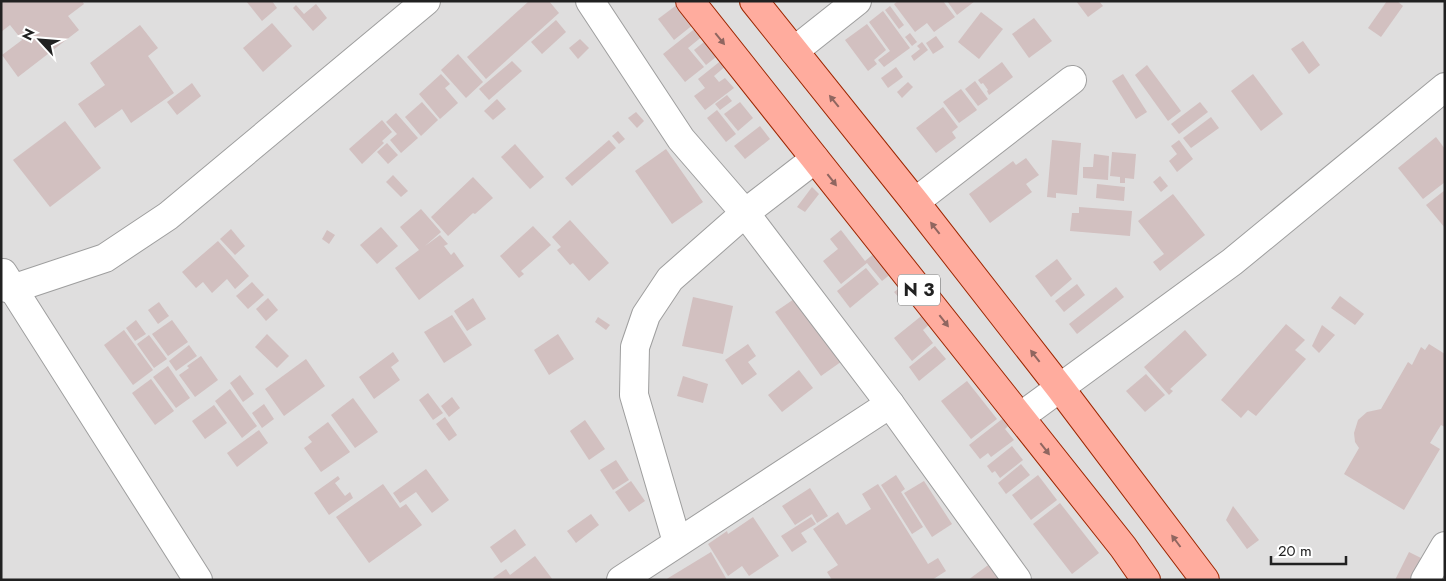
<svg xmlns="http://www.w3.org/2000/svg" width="1446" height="581" viewBox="0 0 1446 581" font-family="Jost,sans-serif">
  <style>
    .residential { fill: #dfdede }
    .building { fill: #d2c0c0 }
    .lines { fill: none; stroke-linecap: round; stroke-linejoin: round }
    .minor-casing { stroke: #9e9e9e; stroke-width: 30 }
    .major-casing { stroke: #9d2600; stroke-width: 30 }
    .minor { stroke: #fff; stroke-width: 28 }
    .major { stroke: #ffac9e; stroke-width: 28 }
    .oneway { fill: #906660 }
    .labels { text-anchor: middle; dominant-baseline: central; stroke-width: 4.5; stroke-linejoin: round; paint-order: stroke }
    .shield { fill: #fff; stroke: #646464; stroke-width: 1 }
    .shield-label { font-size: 18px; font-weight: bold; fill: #212121 }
  </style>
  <rect width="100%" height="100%" fill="#f2e9e7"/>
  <rect class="residential" x="1" y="1" width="1444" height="579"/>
  <g class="building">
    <polygon points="1,1 82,1 84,4 68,16 79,30 18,77 2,55 22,40 10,25 1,32"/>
    <polygon points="246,1 272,1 277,8 262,21"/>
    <polygon points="529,1 549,1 559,13 486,79 467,57"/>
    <polygon points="898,1 943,1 955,17 934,32 927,23 915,32 894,4"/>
    <polygon points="947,1 975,1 957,15"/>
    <polygon points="1076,1 1099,1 1103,6 1088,17"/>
    <polygon points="1387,1 1397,1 1403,6 1381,37 1368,28"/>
    <polygon points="316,4 327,18 313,31 293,8 296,5 304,14"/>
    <polygon points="678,4 694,24 674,40 658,19"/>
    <polygon points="890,6 904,25 899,29 885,10"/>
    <polygon points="883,11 910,48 884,67 878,60 890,51 869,22"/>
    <polygon points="981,12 1003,29 979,59 958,42"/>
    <polygon points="1034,18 1052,41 1029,58 1012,34"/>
    <polygon points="556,20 566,32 542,54 531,42"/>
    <polygon points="272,23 292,46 263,72 243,48"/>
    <polygon points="867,24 886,50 874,60 877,64 868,71 845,40"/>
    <polygon points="140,25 158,48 148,56 174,93 131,123 122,109 95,128 78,104 105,85 90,63"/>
    <polygon points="697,27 704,35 688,48 704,67 685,82 663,54"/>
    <polygon points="910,33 917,42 912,46 905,37"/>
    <polygon points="936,36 944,47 933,54 926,43"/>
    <polygon points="709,38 721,53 706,65 694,50"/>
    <polygon points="580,39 589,48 578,59 569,48"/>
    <polygon points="1303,41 1320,65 1309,74 1291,49"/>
    <polygon points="922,42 928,50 914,61 911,56 920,49 917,46"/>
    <polygon points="458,54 483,82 466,98 441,70"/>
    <polygon points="723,59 727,65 714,76 719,82 725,78 734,88 705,110 694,96 705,88 698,79"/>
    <polygon points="512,61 522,71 489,100 479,89"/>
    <polygon points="1002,62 1013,77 989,95 987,91 988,90 983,83 981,84 978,80"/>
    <polygon points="1147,65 1181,111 1168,121 1135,75"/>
    <polygon points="896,67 903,77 888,88 881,78"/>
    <polygon points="441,74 450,84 445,88 458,103 440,119 419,94"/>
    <polygon points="1123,74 1147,112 1136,119 1112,81"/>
    <polygon points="1253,74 1283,114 1261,131 1231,91"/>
    <polygon points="975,81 988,99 978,106 965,89"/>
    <polygon points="908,82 913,87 902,98 897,92"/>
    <polygon points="192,83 201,96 177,115 167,102"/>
    <polygon points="961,89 977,110 959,123 943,102"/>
    <polygon points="727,95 732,101 720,110 715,104"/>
    <polygon points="497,99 506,109 493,120 484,111"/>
    <polygon points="422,102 438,120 421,136 405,117"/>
    <polygon points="740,102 753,118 738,131 724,114"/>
    <polygon points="1200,102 1208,112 1179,134 1171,124"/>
    <polygon points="943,107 958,127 952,132 956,138 936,153 916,128"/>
    <polygon points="717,110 736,134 726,142 707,118"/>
    <polygon points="636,112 644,121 637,128 628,118"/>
    <polygon points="396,113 418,138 401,153 390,140 397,134 386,122"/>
    <polygon points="1211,117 1219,128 1191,148 1183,138"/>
    <polygon points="382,120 392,132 382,141 384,143 362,164 349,149"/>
    <polygon points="65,121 101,168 50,207 13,160"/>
    <polygon points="760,126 770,139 745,159 734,146"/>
    <polygon points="618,131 625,139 619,144 612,136"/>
    <polygon points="1436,137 1445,149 1445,182 1423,199 1398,168"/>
    <polygon points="609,140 616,148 572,186 565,178"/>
    <polygon points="1052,140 1081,143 1077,195 1056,193 1056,198 1047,197"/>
    <polygon points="1179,140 1193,159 1177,172 1169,161 1177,154 1171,146"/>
    <polygon points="387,143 398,155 388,164 377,152"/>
    <polygon points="515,144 544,177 530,189 501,157"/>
    <polygon points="666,149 703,202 672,224 635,171"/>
    <polygon points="1112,152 1136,154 1134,179 1125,178 1125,183 1120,183 1120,177 1110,176"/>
    <polygon points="1094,154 1109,156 1108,180 1083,178 1083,167 1093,167"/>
    <polygon points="1026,158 1039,175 1026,184 1032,192 990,223 969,194 1013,161 1016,165"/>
    <polygon points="393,175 408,191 401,197 386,182"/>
    <polygon points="1160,176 1168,186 1161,192 1153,182"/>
    <polygon points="473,177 493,198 475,214 473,213 448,236 431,217"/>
    <polygon points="1097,184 1125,187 1124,201 1096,198"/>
    <polygon points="812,187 819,194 805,212 797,207"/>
    <polygon points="1445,190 1445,228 1426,205"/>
    <polygon points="1173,194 1205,235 1160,271 1153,262 1164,254 1138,221"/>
    <polygon points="1079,207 1132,211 1130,236 1070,231 1072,213 1079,213"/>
    <polygon points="421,209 441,232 425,246 440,235 448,244 444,246 451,255 454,252 464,266 419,300 395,268 419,250 400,227"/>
    <polygon points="570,220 609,263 589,281 573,263 570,265 557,250 561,247 552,237"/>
    <polygon points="533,226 551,245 521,271 524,274 519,278 500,256"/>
    <polygon points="381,227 398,246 377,264 360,245"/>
    <polygon points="231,229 245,246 235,255 220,239"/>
    <polygon points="327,230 335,235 329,244 322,239"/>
    <polygon points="841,230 865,261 876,252 892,273 882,281 867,263 841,284 823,261 838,249 830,239"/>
    <polygon points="218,241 249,276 235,289 227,279 212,293 203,282 196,288 182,272"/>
    <polygon points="1057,259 1072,279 1051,297 1035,276"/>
    <polygon points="866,268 879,284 850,308 837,291"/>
    <polygon points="252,282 264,295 248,309 236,296"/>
    <polygon points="906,283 914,294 907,300 909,303 906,306 894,292"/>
    <polygon points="1077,284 1085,295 1064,312 1055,301"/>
    <polygon points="1116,287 1124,297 1077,334 1069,324"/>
    <polygon points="800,295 845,359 821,376 775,312"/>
    <polygon points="1340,296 1364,314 1355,325 1331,308"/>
    <polygon points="693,297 733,306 723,354 682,346"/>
    <polygon points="268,298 278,310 266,321 256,309"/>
    <polygon points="473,298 486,319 467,331 454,311"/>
    <polygon points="159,302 169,316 158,324 148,310"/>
    <polygon points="925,313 932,322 923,330 933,343 912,361 894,338"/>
    <polygon points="452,315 472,345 444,363 424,332"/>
    <polygon points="598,317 610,325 606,330 595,322"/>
    <polygon points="136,320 146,334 135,341 126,328"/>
    <polygon points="172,320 188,342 168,356 152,334"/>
    <polygon points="1286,324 1305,340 1295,350 1306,359 1256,416 1248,410 1241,418 1221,400"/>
    <polygon points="1322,325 1335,335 1319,353 1312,346"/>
    <polygon points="124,330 153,370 133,385 104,345"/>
    <polygon points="1185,330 1207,355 1170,389 1173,391 1169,395 1144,367"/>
    <polygon points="267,334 289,356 277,368 255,347"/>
    <polygon points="558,334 574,359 549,375 534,350"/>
    <polygon points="149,335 167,359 154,368 137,344"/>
    <polygon points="748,344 756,356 748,362 757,374 742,385 725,360"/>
    <polygon points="1429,344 1445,354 1445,427 1441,425 1430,443 1440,449 1404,510 1344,474 1359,448 1355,442 1354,433 1358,420 1367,412 1381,409 1408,362 1412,365 1421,347 1425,350"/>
    <polygon points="189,345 197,356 176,371 169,361"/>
    <polygon points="935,346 946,359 919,381 909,367"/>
    <polygon points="393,352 399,361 391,367 400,380 374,399 359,377"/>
    <polygon points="201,356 218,380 195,397 179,375 189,368 187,366"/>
    <polygon points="306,359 325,386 284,416 265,389"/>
    <polygon points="168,366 190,398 176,408 153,377"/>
    <polygon points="799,370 813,388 782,412 768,395"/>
    <polygon points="1146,374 1165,395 1145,412 1126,391"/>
    <polygon points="240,375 254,394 243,402 230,383"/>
    <polygon points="683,376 708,384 703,403 677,396"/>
    <polygon points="151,379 174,411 155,425 132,393"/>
    <polygon points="967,381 997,419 971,439 941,401"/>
    <polygon points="230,389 257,426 242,438 215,401"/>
    <polygon points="428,393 443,413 433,420 419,400"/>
    <polygon points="452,397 460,408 449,417 441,406"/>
    <polygon points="353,398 378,432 355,448 331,415"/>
    <polygon points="264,404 274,419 262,428 252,413"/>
    <polygon points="214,405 227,423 205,439 192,421"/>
    <polygon points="1006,416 1011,423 1005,429 1014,440 991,457 988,453 980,459 969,445"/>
    <polygon points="445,417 457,435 449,441 436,424"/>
    <polygon points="585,420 605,449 589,460 570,431"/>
    <polygon points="328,422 350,452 321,472 304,448 312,442 308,437"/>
    <polygon points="259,430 268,443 237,467 227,453"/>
    <polygon points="1012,446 1023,460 1000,478 995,471 992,473 987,466"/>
    <polygon points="616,460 629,480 613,490 600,470"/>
    <polygon points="1021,464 1030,475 1006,494 998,483"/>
    <polygon points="426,469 449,500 432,513 416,492 400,503 393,493"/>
    <polygon points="896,475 905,489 901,492 923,527 912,534 881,485"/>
    <polygon points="1038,475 1057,500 1031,520 1012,495"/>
    <polygon points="338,476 340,479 335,483 345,496 350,492 353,498 329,515 314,493"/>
    <polygon points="631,481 645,501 629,512 615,492"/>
    <polygon points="924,481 952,524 932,537 904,493"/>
    <polygon points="383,484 400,508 406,504 422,525 369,563 336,517"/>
    <polygon points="878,484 928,564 938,558 946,571 932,580 832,580 827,572 838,565 813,529 838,512 846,525 871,509 862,494"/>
    <polygon points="810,488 828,516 817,523 812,514 795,525 782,506"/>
    <polygon points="1060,503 1099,553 1072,574 1033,524"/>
    <polygon points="1233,506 1259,540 1247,549 1226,520"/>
    <polygon points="591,514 599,525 576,543 567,531"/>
    <polygon points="753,517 779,556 749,576 742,566 728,576 708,544 727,531 728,534"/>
    <polygon points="811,517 816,524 801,533 807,542 792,552 781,536"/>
    <polygon points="515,529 526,545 501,563 490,547"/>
    <polygon points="711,552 727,580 665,580"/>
    <polygon points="1409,552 1421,558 1409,580 1395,580"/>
    <polygon points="535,556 553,580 495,580 493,578 506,569 510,575"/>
    <polygon points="995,560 1003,580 968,580"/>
  </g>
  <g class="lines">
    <g class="minor-casing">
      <g id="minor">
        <polyline points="590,1 681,139 745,213 890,404 1017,580"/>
        <polyline points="794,51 857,1"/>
        <polyline points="915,202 1072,80"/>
        <polyline points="3,273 198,580"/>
        <polyline points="1,287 12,289 105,258 168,216 426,1"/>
        <polyline points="1020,417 1232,262 1445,87"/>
        <polyline points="677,542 634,395 635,347 646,315 670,279 745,213 815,159"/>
        <polyline points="621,580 890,404"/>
        <polyline points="1425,580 1445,546"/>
      </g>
    </g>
    <g class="major-casing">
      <g id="major">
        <polyline points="690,1 1123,547 1146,580"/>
        <polyline points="754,1 915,202 1060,388 1205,580"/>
      </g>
    </g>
    <use href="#minor" class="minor"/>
    <use href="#major" class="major"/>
  </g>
  <defs><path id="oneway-solid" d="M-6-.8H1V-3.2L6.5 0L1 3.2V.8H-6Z" transform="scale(1.25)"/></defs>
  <g class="oneway">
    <use href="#oneway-solid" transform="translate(720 39) rotate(51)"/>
    <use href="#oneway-solid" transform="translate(834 101) rotate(-129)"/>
    <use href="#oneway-solid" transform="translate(832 180) rotate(52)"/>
    <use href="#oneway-solid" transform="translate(935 228) rotate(-128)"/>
    <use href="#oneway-solid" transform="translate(944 321) rotate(52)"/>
    <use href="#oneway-solid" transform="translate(1035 356) rotate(-128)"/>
    <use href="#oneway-solid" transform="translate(1045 449) rotate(52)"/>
    <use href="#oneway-solid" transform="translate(1176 541) rotate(-127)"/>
  </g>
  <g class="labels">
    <rect class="shield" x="898" y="274.5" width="42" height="31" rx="4"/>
    <g class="shield-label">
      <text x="919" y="290">N 3</text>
    </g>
  </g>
  <rect width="1446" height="581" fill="none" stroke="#212121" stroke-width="5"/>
  <g transform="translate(40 40) rotate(296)" stroke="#ffffff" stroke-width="4" paint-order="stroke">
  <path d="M0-4L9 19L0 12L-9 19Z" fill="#212121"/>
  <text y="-8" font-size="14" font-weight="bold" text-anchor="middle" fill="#212121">N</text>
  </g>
  <path d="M1271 556v8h75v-8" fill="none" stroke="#212121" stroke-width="2.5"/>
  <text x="1278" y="556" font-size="15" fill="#212121" stroke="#ffffff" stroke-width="4" paint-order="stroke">20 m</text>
</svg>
